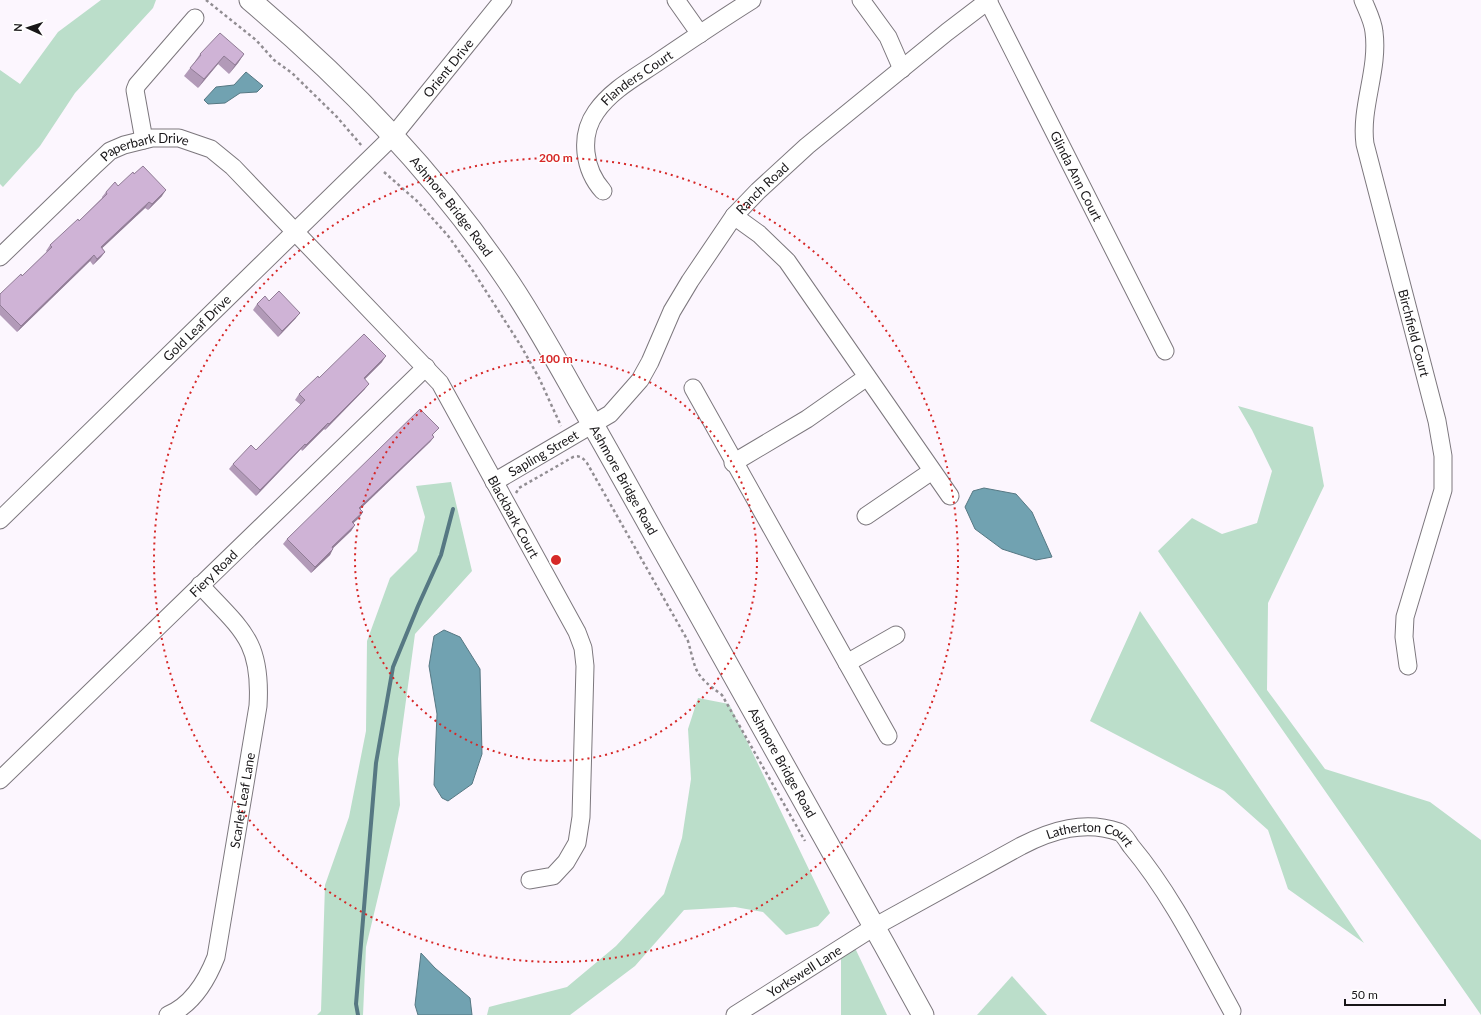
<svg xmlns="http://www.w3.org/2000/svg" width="1481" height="1015" viewBox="0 0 1481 1015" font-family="Lato,sans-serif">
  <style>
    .green { fill: #bbdeca }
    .water { fill: #71a2b1; stroke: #567883 }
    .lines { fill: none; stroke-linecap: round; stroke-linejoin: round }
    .stream { stroke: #567883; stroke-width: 4 }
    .minor-casing { stroke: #7c777d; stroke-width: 19 }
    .major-casing { stroke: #7c777d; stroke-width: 23 }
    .path { stroke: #918d92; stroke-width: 2.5; stroke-dasharray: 3 3; stroke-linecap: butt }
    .minor { stroke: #fff; stroke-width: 17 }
    .major { stroke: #fff; stroke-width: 21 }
    .wall { fill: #b29ab8 }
    .shaded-wall { fill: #917d96 }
    .building { fill: #cfb3d6; stroke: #917d96 }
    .ring { fill: none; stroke: #d62828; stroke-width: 2; stroke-dasharray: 2 4 }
    .labels { text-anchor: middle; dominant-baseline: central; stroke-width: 3; stroke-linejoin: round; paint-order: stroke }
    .street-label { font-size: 13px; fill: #181618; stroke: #fff }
    .centre { fill: #d62828; stroke: #fff; stroke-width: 2 }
    .ring-label { font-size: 12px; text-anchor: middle; font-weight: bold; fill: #d62828; stroke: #fff; stroke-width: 3; stroke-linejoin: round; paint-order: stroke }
  </style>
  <rect width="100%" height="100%" fill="#fcf6fe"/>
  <g class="green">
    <polygon points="101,0 156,0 153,8 75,93 40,146 3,187 0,184 0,70 20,84 58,32"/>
    <polygon points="1238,406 1313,427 1324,486 1268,603 1267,690 1325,769 1430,802 1481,840 1481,1015 1158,551 1192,518 1222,534 1257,523 1272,471 1252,430"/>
    <polygon points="451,482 472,571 415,634 398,759 400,805 366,947 363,1015 317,1015 321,1011 325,885 349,817 366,731 367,641 390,578 417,551 425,517 416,486"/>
    <polygon points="1140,611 1364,943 1288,889 1268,830 1224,791 1090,721"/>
    <polygon points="698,698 729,704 830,913 818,926 786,935 763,912 735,907 684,910 635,966 570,1015 487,1015 489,1007 567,987 616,946 664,894 682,838 691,779 688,729"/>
    <polygon points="855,948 887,1015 841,1015 841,958"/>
    <polygon points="1012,976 1047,1015 977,1015"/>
  </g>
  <g class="water">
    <polygon points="246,72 263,86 257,92 240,93 225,103 208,104 204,100 216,87 234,85"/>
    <polygon points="984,488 1016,494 1032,512 1052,557 1036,560 1002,549 975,529 965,507 973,491"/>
    <polygon points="444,630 460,637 480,669 482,754 472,784 448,801 442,798 434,785 437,714 429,666 434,636"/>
    <polygon points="421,953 435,968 470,998 472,1015 418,1015 415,1005"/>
  </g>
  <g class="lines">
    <polyline class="stream" points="358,1015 356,1004 376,763 393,667 418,606 441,555 453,509"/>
    <g class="minor-casing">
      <g id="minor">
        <polyline points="676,0 700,34"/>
        <polyline points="861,0 888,37 902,69"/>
        <path id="s1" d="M1363,0C1367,10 1373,21 1374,32C1379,70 1360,107 1365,144L1437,421L1443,456V490L1405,617L1404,637L1408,666"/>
        <path id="s2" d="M988,1L1165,351"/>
        <polyline points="144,140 135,90 137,85 195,18"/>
        <path id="s3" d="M603,191C584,170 579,136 596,112C611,90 636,77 658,62C689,41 720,20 752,0"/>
        <polyline points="734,216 759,234 787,261 950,496"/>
        <path id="s4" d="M0,257L94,166L110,151L124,145L152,138H179L211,149L233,167L440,383L577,632L583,648L585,666L581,817L577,843L566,862L553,876L530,880"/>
        <polyline points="693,388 888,736"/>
        <polyline points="733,463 807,419 867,377"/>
        <path id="s5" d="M494,482L610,414L640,380L650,362L672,311L690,281L734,216L758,191L807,146L947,32L989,0"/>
        <polyline points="866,516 932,471"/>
        <path id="s6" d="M0,520L393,136L503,0"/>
        <polyline points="847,663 896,635"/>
        <path id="s7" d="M0,780L426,367"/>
        <path id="s8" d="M168,1015C192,1005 207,980 216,957L258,706C262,641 242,630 200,585"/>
        <path id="s9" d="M735,1015L874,927L1021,846C1052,830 1085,820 1119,832C1124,834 1128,842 1131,846C1172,895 1201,955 1232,1011"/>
      </g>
    </g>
    <g class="major-casing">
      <g id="major">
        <path id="s10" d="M250,0C345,80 434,172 504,275C531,314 554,356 577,397C613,459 647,522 683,585C763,728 844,871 923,1015"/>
      </g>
    </g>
    <g class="path">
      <polyline points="206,0 256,40 274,60 292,73 337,117 362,146"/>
      <polyline points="384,172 418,202 449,237 473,271 521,346 539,378 561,426"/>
      <path d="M516,493L519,488L573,457C580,455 583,458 587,463L688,641C697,674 694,674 722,695L805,841"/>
    </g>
    <use href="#minor" class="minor"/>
    <use href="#major" class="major"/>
  </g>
  <g class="wall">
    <polygon points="200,54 244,54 238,63 229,74 218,64 198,88 184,76 194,63"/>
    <polygon points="118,186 162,196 148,210 145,208 102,248 105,252 101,257 93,265 90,261 17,332 0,315 0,294 22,276 47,252 46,251 50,245 79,221 102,198 102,197 106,192"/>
    <polygon points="269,301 296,318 278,337 253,310 257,304"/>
    <polygon points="382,362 365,379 365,389 325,430 324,429 302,451 301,449 256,496 229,469 233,464 256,450 301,405 295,400 299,394 319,378"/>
    <polygon points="435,434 433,436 434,437 430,442 360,509 363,512 359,518 353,523 355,525 351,531 333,548 330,555 311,573 283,544 287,539"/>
  </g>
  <g class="shaded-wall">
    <polygon points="244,54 238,63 229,74 235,65"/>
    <polygon points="224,56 218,64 198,88 204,79"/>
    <polygon points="166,190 162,196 148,210 152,204"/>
    <polygon points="149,202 145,208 97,253 101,247"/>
    <polygon points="105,252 101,257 93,265 97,259"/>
    <polygon points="94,255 90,261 17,332 21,326"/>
    <polygon points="300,313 296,318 278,337 282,331"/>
    <polygon points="386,356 382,362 360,384 364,378"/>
    <polygon points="369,384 365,389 325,430 329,424"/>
    <polygon points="328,423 324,429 302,451 306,445"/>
    <polygon points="434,437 430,442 355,514 359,508"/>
    <polygon points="305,444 301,449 256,496 260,490"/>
    <polygon points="363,512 359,518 348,528 352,522"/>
    <polygon points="355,525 351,531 328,553 332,547"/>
    <polygon points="333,549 330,555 311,573 315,567"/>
  </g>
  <g class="building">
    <polygon points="220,33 244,54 235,65 224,56 204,79 190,68 201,55 200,54"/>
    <polygon points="143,166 166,190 152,204 149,202 101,247 105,252 97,259 94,255 21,326 0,305 0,294 21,274 22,276 52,247 50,245 78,219 79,221 107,194 106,192 115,182 118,186 133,172 134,174"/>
    <polygon points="279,291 300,313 282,331 257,304 265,296 269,301"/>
    <polygon points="364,334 386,356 364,378 369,384 329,424 328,423 306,445 305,444 260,490 233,464 251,445 256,450 305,400 299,394 318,376 319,378"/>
    <polygon points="420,409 439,428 432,435 434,437 359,508 363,512 352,522 355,525 332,547 333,549 315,567 287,539"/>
  </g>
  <g class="ring">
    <circle cx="556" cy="560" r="201"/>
    <circle cx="556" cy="560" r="402"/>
  </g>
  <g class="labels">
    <g class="street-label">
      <text stroke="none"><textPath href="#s6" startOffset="637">Orient Drive</textPath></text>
      <text stroke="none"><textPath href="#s3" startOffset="139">Flanders Court</textPath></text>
      <text stroke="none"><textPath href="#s4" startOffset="188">Paperbark Drive</textPath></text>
      <text stroke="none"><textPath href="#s2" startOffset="196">Glinda Ann Court</textPath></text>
      <text stroke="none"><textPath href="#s5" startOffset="409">Ranch Road</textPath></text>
      <text stroke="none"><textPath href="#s10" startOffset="289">Ashmore Bridge Road</textPath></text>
      <text stroke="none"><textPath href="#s6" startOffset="275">Gold Leaf Drive</textPath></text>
      <text stroke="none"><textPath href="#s1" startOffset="342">Birchfield Court</textPath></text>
      <text stroke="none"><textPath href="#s5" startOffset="57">Sapling Street</textPath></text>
      <text stroke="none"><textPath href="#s10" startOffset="613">Ashmore Bridge Road</textPath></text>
      <text stroke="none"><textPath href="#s4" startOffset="738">Blackbark Court</textPath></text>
      <text stroke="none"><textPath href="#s7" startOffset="297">Fiery Road</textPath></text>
      <text stroke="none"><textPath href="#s10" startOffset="937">Ashmore Bridge Road</textPath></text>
      <text stroke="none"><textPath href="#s8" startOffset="236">Scarlet Leaf Lane</textPath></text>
      <text stroke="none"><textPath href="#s9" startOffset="406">Latherton Court</textPath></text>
      <text stroke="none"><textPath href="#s9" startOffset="82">Yorkswell Lane</textPath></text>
    </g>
  </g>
  <circle cx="556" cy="560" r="6" class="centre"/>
  <g class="ring-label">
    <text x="556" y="162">200 m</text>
    <text x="556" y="363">100 m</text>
  </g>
  <g transform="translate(28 28) rotate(273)" stroke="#ffffff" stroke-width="3" paint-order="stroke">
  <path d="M0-3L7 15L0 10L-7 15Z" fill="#181618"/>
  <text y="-6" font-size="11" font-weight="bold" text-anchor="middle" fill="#181618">N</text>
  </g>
  <path d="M1345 999v6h100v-6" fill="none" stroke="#181618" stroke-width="2"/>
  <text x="1351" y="999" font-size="12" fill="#181618" stroke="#ffffff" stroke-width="3" paint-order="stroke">50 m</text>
</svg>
